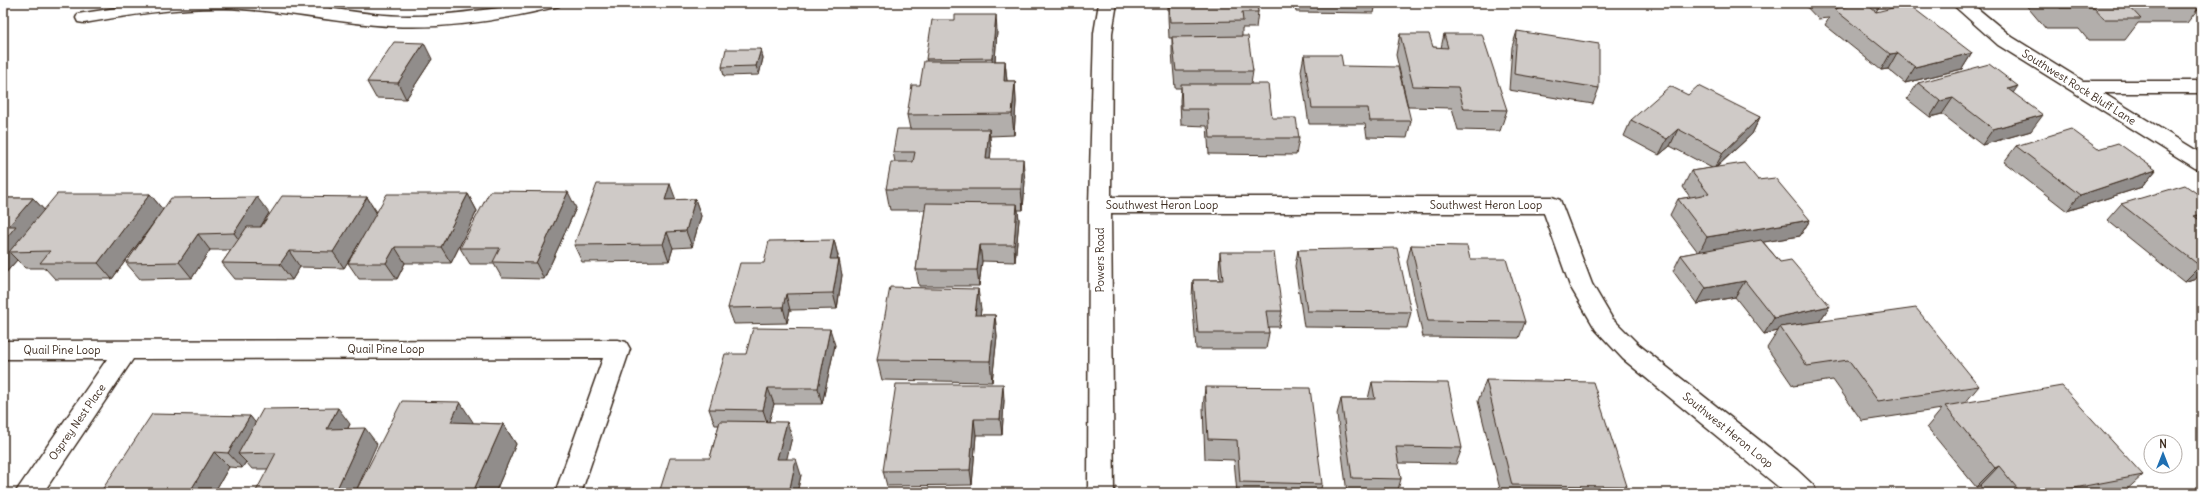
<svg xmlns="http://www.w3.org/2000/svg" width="2205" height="496" viewBox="0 0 2205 496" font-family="Delius,sans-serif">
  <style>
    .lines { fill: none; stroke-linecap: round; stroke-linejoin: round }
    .service-casing { stroke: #3b2a1e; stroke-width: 3 }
    .minor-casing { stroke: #3b2a1e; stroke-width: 3 }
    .service { fill: #fff; fill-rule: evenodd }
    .minor { fill: #fff; fill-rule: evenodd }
    .wall { fill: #b2aeab; stroke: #3b2a1e }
    .shaded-wall { fill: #918d8b; stroke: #3b2a1e }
    .building { fill: #cfcac7; stroke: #3b2a1e }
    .labels { text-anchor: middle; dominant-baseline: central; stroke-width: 4; stroke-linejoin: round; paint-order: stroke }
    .street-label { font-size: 11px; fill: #3b2a1e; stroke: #fff }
  </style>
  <rect width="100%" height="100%" fill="#fff"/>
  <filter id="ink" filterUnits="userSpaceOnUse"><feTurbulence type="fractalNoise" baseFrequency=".025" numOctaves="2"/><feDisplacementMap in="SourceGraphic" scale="8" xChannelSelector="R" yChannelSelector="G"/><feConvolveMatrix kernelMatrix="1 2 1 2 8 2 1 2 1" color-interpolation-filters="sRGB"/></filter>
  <g filter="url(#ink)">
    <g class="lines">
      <g class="service-casing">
        <path id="service" d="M149,3C192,3 236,1 280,3C324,5 368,17 413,16C463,16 511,3 561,3L559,6C504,20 447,29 391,26C335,23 281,10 225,8C178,7 131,15 84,23L78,22L76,18L78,14L84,13Z"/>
      </g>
      <g class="minor-casing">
        <g id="minor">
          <polygon points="1099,3 1117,3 1112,33 1111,197 1552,197 1560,200 1592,284 1612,318 1639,345 1797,470 1813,485 1817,493 1786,493 1623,359 1596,330 1570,286 1544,213 1111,213 1114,493 1088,493 1089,205 1094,33"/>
          <polygon points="1951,3 1971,3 2012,37 2083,81 2202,81 2202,93 2103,93 2202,154 2202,170 2195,168 1998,45"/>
          <polygon points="618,340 626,342 630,349 581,493 555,493 603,358 133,359 43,493 15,493 107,359 3,359 3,341"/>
        </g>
      </g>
      <use href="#service" class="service"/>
      <use href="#minor" class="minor"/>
    </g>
    <g class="wall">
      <polygon points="1168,3 1257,3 1258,12 1256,28 1242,28 1242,36 1253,71 1251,84 1272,118 1299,138 1296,155 1209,154 1207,126 1181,125 1180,100 1181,88 1175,88 1172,53 1172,38 1169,38 1168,17"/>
      <polygon points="1294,3 1376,3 1374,13 1296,12"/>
      <polygon points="1803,3 1881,3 1876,12 1972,53 1962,69 1905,83 1888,69 1881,70 1825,25 1829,18 1818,19"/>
      <polygon points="2024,3 2202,3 2202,6 2201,5 2187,23 2138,23 2125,40 2088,40 2079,29 2046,29"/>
      <polygon points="997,31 995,61 1005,61 1007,81 1015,81 1016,102 1014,135 990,136 991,150 990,159 1025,181 1023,210 1018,210 1019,220 1015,262 982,261 979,286 919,286 916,270 925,210 890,210 886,189 895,162 893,152 910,129 907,115 920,85 927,61 926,59"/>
      <polygon points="1517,31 1599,88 1593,104 1509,90 1512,47"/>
      <polygon points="1400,34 1433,47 1441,48 1444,34 1507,110 1500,131 1458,130 1452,108 1408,107 1396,55"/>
      <polygon points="761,49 763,58 759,75 724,76 722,67"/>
      <polygon points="1304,55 1343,66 1411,121 1407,138 1367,137 1365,124 1309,124 1301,71"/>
      <polygon points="432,59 406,99 376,98 367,82"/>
      <polygon points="1918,83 2013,93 2031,131 1982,145 1942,114 1930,117 1907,99"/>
      <polygon points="1688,95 1760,117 1752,134 1717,167 1758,180 1810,220 1800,236 1763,242 1780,262 1830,306 1819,322 1979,386 1965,403 2143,475 2123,493 1985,493 1980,486 1976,487 1927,427 1942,409 1862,421 1833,380 1793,386 1767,348 1778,331 1764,334 1735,297 1697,304 1673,271 1681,255 1698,252 1670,215 1678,199 1690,197 1683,187 1691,171 1712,168 1670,146 1659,155 1624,136 1631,120"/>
      <polygon points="2016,146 2098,149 2156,170 2142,187 2067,211 2004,162"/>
      <polygon points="150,194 163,210 269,213 260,227 367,197 377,212 468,194 477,211 451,263 405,263 397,279 359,279 348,263 353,253 344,268 300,267 292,280 235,279 222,263 231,250 210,250 192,278 140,279 126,263 163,210 112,279 55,279 45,268 25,268 17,260 3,276 3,198 33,198 44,210"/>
      <polygon points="2202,197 2202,276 2184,282 2107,220 2121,204"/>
      <polygon points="695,199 701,216 692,247 673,248 669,261 582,262 574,245 676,200"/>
      <polygon points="576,208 544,279 502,278 494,264 470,264 460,248"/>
      <polygon points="834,240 838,256 837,259 842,275 837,309 790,310 787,323 734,324 728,308 764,263"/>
      <polygon points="1411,245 1470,259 1525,322 1519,338 1423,337 1407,262"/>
      <polygon points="1298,250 1411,312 1407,328 1304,327 1295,266"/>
      <polygon points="1220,252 1282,311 1279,327 1268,327 1269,333 1266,349 1196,349 1192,297 1193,280 1220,280 1219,269"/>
      <polygon points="981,309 980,315 995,315 997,336 992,382 882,380 877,360"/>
      <polygon points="835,345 822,404 774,404 769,421 792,437 786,459 801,475 797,493 659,493 710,458 719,425 715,425 709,409 746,354"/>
      <polygon points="1486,380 1627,486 1623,493 1501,493 1478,401"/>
      <polygon points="1372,382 1462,448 1456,464 1398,463 1401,479 1397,493 1347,493 1337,414 1341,399 1368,399"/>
      <polygon points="1205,387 1322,484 1320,493 1237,493 1234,460 1205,459 1203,408"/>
      <polygon points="1004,400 1002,435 976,435 972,485 887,486 883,471"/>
      <polygon points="250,416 255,423 350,424 348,428 377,444 267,469 252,469 246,462 242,468 229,467 214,493 100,493"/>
      <polygon points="473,422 473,423 503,424 516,444 495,493 360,493 357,489"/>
    </g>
    <g class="shaded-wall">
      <polygon points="996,15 997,31 994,74 992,58"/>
      <polygon points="424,43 432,59 406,99 398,83"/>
      <polygon points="761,49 763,58 759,75 756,66"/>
      <polygon points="1897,53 1888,69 1881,70 1890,54"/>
      <polygon points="1972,53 1962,69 1905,83 1915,67"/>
      <polygon points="1005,61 1007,82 1004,81"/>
      <polygon points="1015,81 1016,102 1014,135 1012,114"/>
      <polygon points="2018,86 2007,102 2008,89"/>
      <polygon points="1953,98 1942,114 1930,117 1940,101"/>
      <polygon points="2043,115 2031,131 1982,145 1993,129"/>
      <polygon points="1760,117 1752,134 1714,169 1723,153"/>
      <polygon points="989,129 991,150 988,181 986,159"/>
      <polygon points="1678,129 1670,146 1659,155 1667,139"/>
      <polygon points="1023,159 1025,181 1023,210 1021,189"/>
      <polygon points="2156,170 2142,187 2067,211 2080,195"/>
      <polygon points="670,184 676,200 665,200"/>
      <polygon points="568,192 576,208 544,279 536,263"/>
      <polygon points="150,194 163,210 112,279 98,263"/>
      <polygon points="468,194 477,211 451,263 441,247"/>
      <polygon points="257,197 269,213 246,250 234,233"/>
      <polygon points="367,197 377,214 344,268 333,252"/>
      <polygon points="33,198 48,214 9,252 17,260 3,276 3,242 9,226"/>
      <polygon points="695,199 701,216 692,247 686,231"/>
      <polygon points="1017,204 1019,220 1015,262 1014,245"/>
      <polygon points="2202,214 2202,225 2194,216"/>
      <polygon points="1810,220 1800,236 1699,253 1707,237"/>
      <polygon points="667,232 673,248 669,261 663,244"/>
      <polygon points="198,234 210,250 192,278 179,262"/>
      <polygon points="834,240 838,256 834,275 830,259"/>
      <polygon points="980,245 982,261 979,286 977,270"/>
      <polygon points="395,247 405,263 397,279 386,263"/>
      <polygon points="289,251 300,267 292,280 280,264"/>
      <polygon points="839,259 842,275 837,309 833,293"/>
      <polygon points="2202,265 2202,276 2184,282 2200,266"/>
      <polygon points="1745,281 1735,297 1697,304 1706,288"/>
      <polygon points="978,289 981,309 978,336 975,315"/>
      <polygon points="786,294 790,310 787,323 783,307"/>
      <polygon points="1830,306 1819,322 1780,327 1778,331 1764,334 1774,318"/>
      <polygon points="995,315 997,336 992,382 990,361"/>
      <polygon points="830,329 835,345 822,404 818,388"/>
      <polygon points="1003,384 1004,400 1002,435 1000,419"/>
      <polygon points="768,388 774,404 768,425 763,410"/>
      <polygon points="460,402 473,422 464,442 451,422"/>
      <polygon points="338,408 350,424 340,444 327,429"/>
      <polygon points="250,416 263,432 238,454 246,462 242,468 228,453"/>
      <polygon points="974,419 976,435 972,485 970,470"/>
      <polygon points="787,422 792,437 783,475 777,459"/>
      <polygon points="503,424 516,444 495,493 474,493 473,492"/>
      <polygon points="365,428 377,444 355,493 335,493"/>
      <polygon points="214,452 229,467 214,493 189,493"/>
      <polygon points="796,459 801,475 797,493 789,493"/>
      <polygon points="1999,466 1980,486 1976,487 1995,468"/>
    </g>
    <g class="building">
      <polygon points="1169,3 1257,3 1258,12 1242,12 1243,21 1170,22"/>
      <polygon points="1860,3 1865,3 1876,12 1908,4 1972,53 1915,67 1897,53 1890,54 1834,9"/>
      <polygon points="2056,3 2126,3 2141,19 2104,19 2094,8 2060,8"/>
      <polygon points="955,15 996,15 992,58 926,59 932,20 955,20"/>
      <polygon points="1517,31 1599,44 1599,88 1514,74"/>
      <polygon points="1400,34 1429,34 1433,47 1448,48 1444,34 1482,34 1507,110 1464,109 1458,87 1413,86"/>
      <polygon points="1248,36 1253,71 1176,71 1172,37"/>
      <polygon points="394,42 424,43 398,83 367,82"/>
      <polygon points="726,49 761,49 756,66 722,67"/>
      <polygon points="1304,55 1341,55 1343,66 1398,67 1411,121 1370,121 1368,108 1312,108"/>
      <polygon points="924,61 1005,61 1004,81 1015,81 1012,114 907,115 912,85 920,85"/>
      <polygon points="1989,64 2018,86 2008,89 2043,115 1993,129 1953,98 1940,101 1918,83"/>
      <polygon points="1181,84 1268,84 1272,118 1296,118 1299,138 1210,138 1208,109 1182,109"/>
      <polygon points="1670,86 1688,95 1698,86 1760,117 1723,153 1678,129 1667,139 1631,120"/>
      <polygon points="897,129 989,129 986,159 1023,159 1021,189 886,189 891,162 913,162 915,152 893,152"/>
      <polygon points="2071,129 2098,149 2118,143 2156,170 2080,195 2016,146"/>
      <polygon points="1744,163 1758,180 1775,178 1810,220 1707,237 1678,199 1709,194 1691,171"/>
      <polygon points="597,184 670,184 665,200 695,199 686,231 667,232 663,244 574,245"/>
      <polygon points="2185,185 2202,197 2202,214 2194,216 2202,222 2202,265 2200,266 2121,204"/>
      <polygon points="490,191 568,192 536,263 493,262 500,248 460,248"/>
      <polygon points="57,194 150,194 98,263 40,263 50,251 9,252"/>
      <polygon points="387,194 468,194 441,247 395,247 386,263 348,263"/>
      <polygon points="282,196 367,197 333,252 289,251 280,264 222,263 247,227 261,227"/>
      <polygon points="257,197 234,233 198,234 179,262 126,263 171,198"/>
      <polygon points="3,198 33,198 9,226 16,226 3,242"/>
      <polygon points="926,203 1017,204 1014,245 980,245 977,270 916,270"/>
      <polygon points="834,240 830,259 839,259 833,293 786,294 783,307 728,308 740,263 764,263 769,241"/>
      <polygon points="1761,240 1780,262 1791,260 1830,306 1774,318 1745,281 1706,288 1681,255"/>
      <polygon points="1411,245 1467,246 1470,259 1506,259 1525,322 1428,321"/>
      <polygon points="1397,248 1411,312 1307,311 1298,250"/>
      <polygon points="1220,252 1274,252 1282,311 1266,311 1269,333 1198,333 1193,280 1223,280"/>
      <polygon points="890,287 978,289 975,315 995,315 990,361 877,360"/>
      <polygon points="1916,308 1979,386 1878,401 1848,360 1807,366 1780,327"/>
      <polygon points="753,328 830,329 818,388 768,388 763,410 709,409 725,354 746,354"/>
      <polygon points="1486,380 1593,382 1627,486 1512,485"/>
      <polygon points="1372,382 1448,383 1462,448 1396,447 1401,479 1352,478 1341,399 1375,399"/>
      <polygon points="896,384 1003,384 1000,419 974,419 970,470 883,471"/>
      <polygon points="2062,386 2143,475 2048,493 2021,493 1999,466 1995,468 1945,406"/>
      <polygon points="1205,387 1310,388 1322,484 1240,482 1237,440 1208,439"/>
      <polygon points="402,401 460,402 451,422 503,424 473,492 357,489"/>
      <polygon points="338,408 327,429 365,428 335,493 255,493 276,453 238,454 263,409"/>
      <polygon points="152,414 250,416 228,453 214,452 189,493 100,493"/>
      <polygon points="720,421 787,422 777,459 796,459 789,493 659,493 670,458 710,458"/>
    </g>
  </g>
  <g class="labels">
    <g class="street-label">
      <text transform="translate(2079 87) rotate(32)">Southwest Rock Bluff Lane</text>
      <text x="1162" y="205">Southwest Heron Loop</text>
      <text x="1486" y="205">Southwest Heron Loop</text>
      <text transform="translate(1100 260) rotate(-90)">Powers Road</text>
      <text x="386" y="349">Quail Pine Loop</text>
      <text x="62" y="350">Quail Pine Loop</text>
      <text transform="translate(77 422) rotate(-55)">Osprey Nest Place</text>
      <text transform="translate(1728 430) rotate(39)">Southwest Heron Loop</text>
    </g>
  </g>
  <rect width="2205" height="496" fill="none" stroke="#fff" stroke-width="16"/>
  <rect x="8" y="8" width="2189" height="480" fill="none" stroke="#3b2a1e" stroke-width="1.5" filter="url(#ink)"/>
  <g transform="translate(2163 454)"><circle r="19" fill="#ffffff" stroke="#b1aaa5"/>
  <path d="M0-3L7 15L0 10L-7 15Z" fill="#1f6fb2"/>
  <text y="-6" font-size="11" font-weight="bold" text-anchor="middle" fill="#3b2a1e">N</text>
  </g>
</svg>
